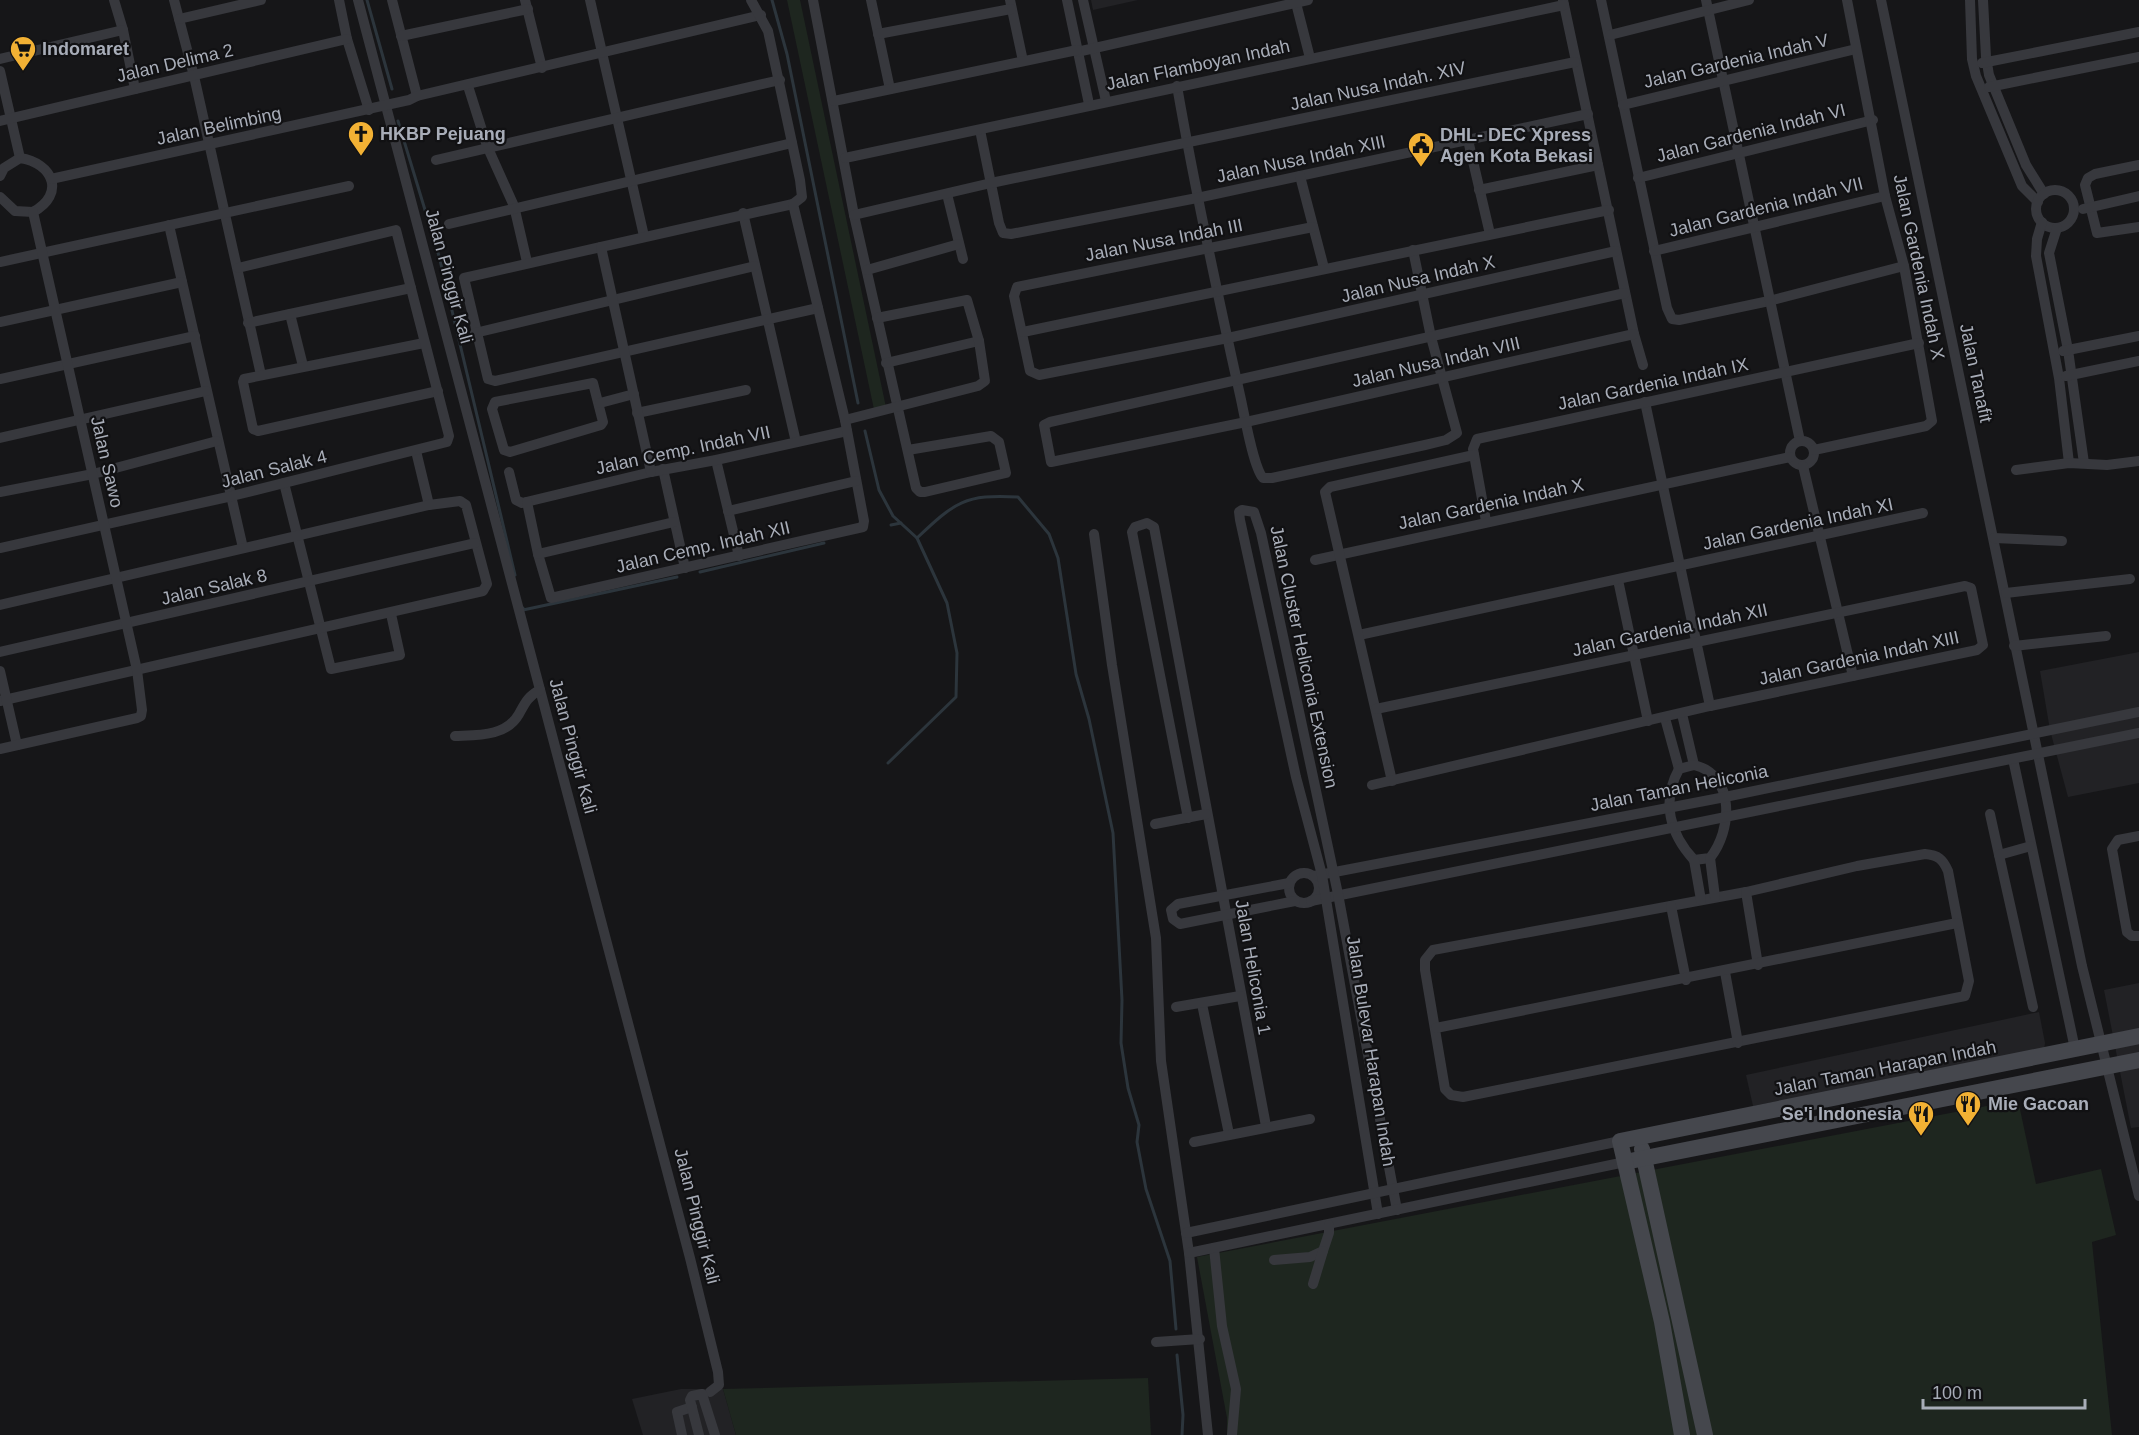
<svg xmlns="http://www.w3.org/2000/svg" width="2139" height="1435" viewBox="0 0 2139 1435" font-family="Helvetica,sans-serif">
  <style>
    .built { fill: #222225 }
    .green { fill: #1e261f }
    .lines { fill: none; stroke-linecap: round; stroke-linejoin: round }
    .stream { stroke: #2c353c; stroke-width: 3 }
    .street { stroke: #37383d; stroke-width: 10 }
    .secondary { stroke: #45474d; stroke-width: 16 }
    .labels { text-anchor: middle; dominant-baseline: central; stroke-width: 4.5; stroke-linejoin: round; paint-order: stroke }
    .poi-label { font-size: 18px; font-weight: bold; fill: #a8adb8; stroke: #111113; text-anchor: start }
    .street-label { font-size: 18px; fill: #a8adb8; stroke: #111113 }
  </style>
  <rect width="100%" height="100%" fill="#161618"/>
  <g class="built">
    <polygon points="1091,0 1138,0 1093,10"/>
    <polygon points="2139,652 2139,783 2068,797 2050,730 2040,671"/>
    <polygon points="2139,983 2139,1127 2131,1128 2104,990"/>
    <polygon points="2039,1012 2045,1043 2044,1050 1753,1106 1746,1075"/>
    <polygon points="681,1389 723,1389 736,1435 643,1435 632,1399"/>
  </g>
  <g class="green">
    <polygon points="787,0 800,0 887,412 875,414"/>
    <polygon points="2018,1100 2036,1184 2101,1169 2116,1235 2092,1242 2112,1435 1227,1435 1227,1418 1197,1257"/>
    <polygon points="1148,1378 1151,1435 736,1435 723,1389"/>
  </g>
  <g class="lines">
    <g class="stream">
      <polyline points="367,0 392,89"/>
      <polyline points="772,0 787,54 858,403"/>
      <polyline points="398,121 439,256 515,575"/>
      <polyline points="865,431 879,490 893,516 917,538 947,603 957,653 956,697 888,763"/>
      <polyline points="891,525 901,523"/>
      <path d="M917,538C955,502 965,494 1018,497L1049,534L1058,558L1076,674L1089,719L1113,833L1122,1000L1121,1043L1128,1088L1139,1125L1137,1142L1146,1189L1170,1261L1176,1329"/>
      <polyline points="700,572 824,543"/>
      <polyline points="523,608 523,610 677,577"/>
      <polyline points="1177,1355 1183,1415 1182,1435"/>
    </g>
    <g class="street">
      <polyline points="114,0 123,30"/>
      <polyline points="174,0 194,76 261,375"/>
      <polyline points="339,0 347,39 369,110"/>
      <polyline points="358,0 690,1258 718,1372 719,1385 710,1392"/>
      <polyline points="392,0 417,96"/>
      <polyline points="525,0 542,68"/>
      <polyline points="590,0 644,236"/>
      <polyline points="813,0 854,215 916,488 920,492 925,492 1006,473 999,442 991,436 908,450"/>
      <polyline points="871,0 890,89"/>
      <polyline points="1010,0 1023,61"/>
      <polyline points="1067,0 1089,104"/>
      <polyline points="1083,0 1106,101"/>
      <polyline points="1563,0 1634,334 1643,365"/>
      <polyline points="1601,0 1667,308 1672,319 1679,320 1769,301 1904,266"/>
      <polyline points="1706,0 1800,441"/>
      <polyline points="1881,0 2082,966 2139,1196"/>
      <polyline points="1970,0 1972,59 1976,76 2022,186 2038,202"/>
      <polyline points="1983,0 1986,57 1989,75 2026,165 2044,194"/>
      <polyline points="1296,3 1310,58"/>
      <polyline points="179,19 261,0"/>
      <polyline points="878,34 1011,9"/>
      <polyline points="1610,35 1749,0"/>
      <polyline points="401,36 528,9"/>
      <polyline points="1077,52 1308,0"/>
      <polyline points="0,59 123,30 135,89"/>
      <polyline points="1982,63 2139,32"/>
      <polyline points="0,71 20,158"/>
      <polyline points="468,86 487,146 514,206 527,262"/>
      <path d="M1177,86C1195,190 1217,292 1240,395C1244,412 1253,467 1263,478H1272L1425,445L1446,440L1457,433L1431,337L1413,250"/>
      <polyline points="1989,87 2139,57"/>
      <polyline points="834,101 1077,50"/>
      <polyline points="1623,105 1856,49"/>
      <polyline points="0,121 347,39"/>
      <polyline points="980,130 999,223 1003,233 1011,234 1197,198 1588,114"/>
      <polyline points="1468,140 1490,234"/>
      <polyline points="845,158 1564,5"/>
      <polyline points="436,160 780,80"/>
      <polyline points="2139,165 2095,174 2088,178 2085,185 2097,233 2139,227"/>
      <path d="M0,176L4,168L20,158C53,163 66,194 33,212L15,211L0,197"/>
      <polyline points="1300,176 1324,268"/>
      <polyline points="1638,178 1873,120"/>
      <polyline points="51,179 409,100 417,96 761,15"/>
      <polyline points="1479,190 1598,165"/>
      <circle cx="2055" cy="209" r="19"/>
      <polyline points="947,194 963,259"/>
      <polyline points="2083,209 2139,196"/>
      <polyline points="743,213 796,442"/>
      <polyline points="854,215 991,183 1575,62"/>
      <polyline points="2042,222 2037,239 2036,256 2059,378 2069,463"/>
      <polyline points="449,224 792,143"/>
      <polyline points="169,225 243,548"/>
      <polyline points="1313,227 1017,287 1014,296 1030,371 1039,375 1228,338 1616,251"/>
      <polyline points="2057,228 2049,253 2068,350 2084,463"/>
      <polyline points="601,247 464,278 488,379 495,381 818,308"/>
      <polyline points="1654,251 1885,196"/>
      <polyline points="0,262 349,186"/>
      <polyline points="867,270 959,244"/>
      <polyline points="1625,293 1050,422 1044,425 1051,462 1246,422 1634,334"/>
      <polyline points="290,314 303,366"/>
      <polyline points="0,322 182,282"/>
      <polyline points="248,323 411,288"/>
      <polyline points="1023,332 1609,210"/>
      <polyline points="475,333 755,266"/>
      <polyline points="424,343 244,379 243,382 253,429 258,431 438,391"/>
      <polyline points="2063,351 2139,336"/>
      <polyline points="886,363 979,341"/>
      <polyline points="2066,376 2139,361"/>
      <polyline points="0,379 195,336"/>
      <polygon points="593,383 603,422 601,425 510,452 504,450 492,409 495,402"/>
      <polyline points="1645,402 1710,706"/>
      <polyline points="600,403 634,394"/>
      <polyline points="637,413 746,390"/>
      <polyline points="845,420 978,386 985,381 979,341 967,300 877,318"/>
      <polyline points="0,438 206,391"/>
      <circle cx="1802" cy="453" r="12"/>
      <polyline points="1814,450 1926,426 1932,421 1904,266 1885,196 1847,0"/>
      <polyline points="416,451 429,505"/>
      <polyline points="716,460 739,556"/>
      <polyline points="1803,466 1853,676"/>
      <polyline points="663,469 685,568"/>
      <polyline points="2016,470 2069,463 2107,465 2139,461"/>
      <polyline points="509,472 516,500 522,503 651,472 716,460 847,431"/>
      <polyline points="651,472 601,247 793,204"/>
      <polyline points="284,483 331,669 400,655 391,614"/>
      <polyline points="0,492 93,474 217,441"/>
      <polyline points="527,502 538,554 551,598 863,527 864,521 845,420 793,204 802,197 800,180 768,31 751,0"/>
      <polyline points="728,511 856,481"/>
      <polyline points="1486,521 1473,449 1477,439 1919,343"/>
      <polyline points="1094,534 1112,665 1156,938 1161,1061 1189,1253 1208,1435"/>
      <polyline points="1994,538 2062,541"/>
      <polyline points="0,548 232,496 447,442 449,436 396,230 238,268"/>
      <polyline points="538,554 674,522"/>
      <polyline points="1315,560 1790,457"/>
      <polyline points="1618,580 1648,721"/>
      <polyline points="2006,593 2130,579"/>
      <polyline points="0,605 429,505 460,501 466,505 487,584 483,591 0,701"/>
      <polyline points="1359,635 1923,513"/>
      <polyline points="2014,646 2106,636"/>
      <polyline points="0,652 475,543"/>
      <polyline points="0,671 17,745"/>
      <polyline points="1682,714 1694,765"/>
      <polyline points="1665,718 1679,769"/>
      <path d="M455,736C477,735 506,737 519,714C525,703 528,696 540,690"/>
      <polyline points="0,749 137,718 141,716 142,710 137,670 33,212"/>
      <polyline points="2013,759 2075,1049"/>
      <path d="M1694,765C1736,775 1732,831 1710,858L1694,860C1670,834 1661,802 1679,769Z"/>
      <polyline points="1392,781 1325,492 1330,487 1474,455"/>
      <polyline points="1372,785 1710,706 1977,650 1983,645 1971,588 1965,586 1376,709"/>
      <polyline points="1990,814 1999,855"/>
      <polyline points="1188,818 1132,532 1135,527 1147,523 1154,527 1266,1126"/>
      <polyline points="1155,824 1206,814"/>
      <polyline points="2139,836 2118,840 2112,849 2127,932 2132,936 2139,936"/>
      <polyline points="2031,846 1999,855 2033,1007"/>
      <path d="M1925,854C1938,855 1943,859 1948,871L1969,981L1965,996L1463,1097L1451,1095L1445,1089L1425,970V960L1433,950L1746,892L1857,866Z"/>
      <polyline points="1710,858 1715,897"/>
      <polyline points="1694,860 1701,900"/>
      <circle cx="1304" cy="888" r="15"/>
      <polyline points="1314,876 1725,797 2139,712"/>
      <polyline points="1289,883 1178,904 1171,910 1173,919 1180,924 1295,901"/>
      <polyline points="1746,892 1758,965"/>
      <polyline points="1311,901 2139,733"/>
      <polyline points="1671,906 1686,980"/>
      <polyline points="1725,972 1738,1043"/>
      <polyline points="1202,1004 1229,1134"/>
      <polyline points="1176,1007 1240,996"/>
      <polyline points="1436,1028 1957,923"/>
      <polyline points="1194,1142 1310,1119"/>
      <polyline points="1378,1214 1322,875 1296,777 1240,520 1239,512 1242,510 1254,512 1261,533 1338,894 1397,1210"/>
      <polyline points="1186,1233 1620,1141"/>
      <polyline points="1214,1248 1222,1326 1236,1389 1232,1435"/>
      <polyline points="1189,1253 1625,1162"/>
      <polyline points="1274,1260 1310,1257 1323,1251 1329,1233 1329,1225"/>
      <polyline points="1313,1284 1323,1251"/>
      <polyline points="1156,1342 1200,1339"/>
      <polyline points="682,1435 677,1412 692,1407"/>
      <polyline points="699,1435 690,1400 692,1396 702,1394 715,1435"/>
    </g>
    <g class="secondary">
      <polyline points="1642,1149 1705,1435"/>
      <polyline points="1625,1162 2139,1060"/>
      <polyline points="1682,1435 1662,1322 1620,1141 2139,1036"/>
    </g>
  </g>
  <defs>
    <g id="supermarket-pin" transform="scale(1.35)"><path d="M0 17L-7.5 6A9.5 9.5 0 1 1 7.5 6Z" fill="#f2b134" stroke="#111113"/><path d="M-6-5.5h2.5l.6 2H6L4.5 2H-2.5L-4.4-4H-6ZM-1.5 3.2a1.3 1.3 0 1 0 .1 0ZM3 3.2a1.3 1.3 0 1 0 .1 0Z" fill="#111"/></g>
    <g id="church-pin" transform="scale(1.35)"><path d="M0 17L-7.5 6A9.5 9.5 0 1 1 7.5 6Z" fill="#f2b134" stroke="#111113"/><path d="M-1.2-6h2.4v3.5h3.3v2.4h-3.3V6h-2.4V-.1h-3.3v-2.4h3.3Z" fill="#111"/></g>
    <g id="civic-pin" transform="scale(1.35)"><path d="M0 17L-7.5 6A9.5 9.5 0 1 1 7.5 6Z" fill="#f2b134" stroke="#111113"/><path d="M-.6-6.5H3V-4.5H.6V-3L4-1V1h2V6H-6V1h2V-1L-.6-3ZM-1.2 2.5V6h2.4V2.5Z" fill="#111"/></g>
    <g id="restaurant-pin" transform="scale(1.35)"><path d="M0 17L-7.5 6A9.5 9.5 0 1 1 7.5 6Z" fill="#f2b134" stroke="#111113"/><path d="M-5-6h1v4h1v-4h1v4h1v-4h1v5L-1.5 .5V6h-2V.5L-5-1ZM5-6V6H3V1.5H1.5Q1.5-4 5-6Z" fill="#111"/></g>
  </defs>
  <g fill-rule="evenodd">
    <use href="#supermarket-pin" x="23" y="49"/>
    <use href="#church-pin" x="361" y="134"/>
    <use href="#civic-pin" x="1421" y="145"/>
    <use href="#restaurant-pin" x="1968" y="1104"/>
    <use href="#restaurant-pin" x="1921" y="1114"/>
  </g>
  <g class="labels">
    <g class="poi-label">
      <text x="42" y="49">Indomaret</text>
      <text x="380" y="134">HKBP Pejuang</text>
      <text x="1440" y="135">DHL- DEC Xpress<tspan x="1440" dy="21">Agen Kota Bekasi</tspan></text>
      <text x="1988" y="1104">Mie Gacoan</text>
      <text x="1902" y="1114" text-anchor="end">Se'i Indonesia</text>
    </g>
    <g class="street-label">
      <text transform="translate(1736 61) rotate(-13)">Jalan Gardenia Indah V</text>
      <text transform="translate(175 63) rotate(-13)">Jalan Delima 2</text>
      <text transform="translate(1198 65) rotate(-12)">Jalan Flamboyan Indah</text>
      <text transform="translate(1378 86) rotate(-12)">Jalan Nusa Indah. XIV</text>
      <text transform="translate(219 126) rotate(-12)">Jalan Belimbing</text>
      <text transform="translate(1751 133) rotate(-14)">Jalan Gardenia Indah VI</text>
      <text transform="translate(1301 159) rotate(-12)">Jalan Nusa Indah XIII</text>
      <text transform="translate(1766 207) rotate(-14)">Jalan Gardenia Indah VII</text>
      <text transform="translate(1164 240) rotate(-11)">Jalan Nusa Indah III</text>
      <text transform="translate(1919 267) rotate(78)">Jalan Gardenia Indah X</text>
      <text transform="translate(449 276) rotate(75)">Jalan Pinggir Kali</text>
      <text transform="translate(1418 279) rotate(-13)">Jalan Nusa Indah X</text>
      <text transform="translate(1436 362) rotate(-13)">Jalan Nusa Indah VIII</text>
      <text transform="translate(1976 373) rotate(78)">Jalan Tanafit</text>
      <text transform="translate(1653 384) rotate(-12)">Jalan Gardenia Indah IX</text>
      <text transform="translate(683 450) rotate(-12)">Jalan Cemp. Indah VII</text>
      <text transform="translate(107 462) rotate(77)">Jalan Sawo</text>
      <text transform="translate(274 469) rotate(-14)">Jalan Salak 4</text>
      <text transform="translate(1491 504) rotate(-12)">Jalan Gardenia Indah X</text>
      <text transform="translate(1798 524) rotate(-12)">Jalan Gardenia Indah XI</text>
      <text transform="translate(703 547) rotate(-13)">Jalan Cemp. Indah XII</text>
      <text transform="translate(214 587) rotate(-13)">Jalan Salak 8</text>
      <text transform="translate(1670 630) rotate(-12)">Jalan Gardenia Indah XII</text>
      <text transform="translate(1304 657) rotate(78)">Jalan Cluster Heliconia Extension</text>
      <text transform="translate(1859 658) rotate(-12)">Jalan Gardenia Indah XIII</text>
      <text transform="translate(573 746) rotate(75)">Jalan Pinggir Kali</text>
      <text transform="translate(1679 788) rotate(-11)">Jalan Taman Heliconia</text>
      <text transform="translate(1253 967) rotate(80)">Jalan Heliconia 1</text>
      <text transform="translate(1371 1051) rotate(81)">Jalan Bulevar Harapan Indah</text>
      <text transform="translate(1885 1068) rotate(-11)">Jalan Taman Harapan Indah</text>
      <text transform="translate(697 1216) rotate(76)">Jalan Pinggir Kali</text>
    </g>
  </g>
  <path d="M1923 1399v9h162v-9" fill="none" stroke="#a8adb8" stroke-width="3"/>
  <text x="1932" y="1399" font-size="18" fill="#a8adb8" stroke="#111113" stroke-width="4.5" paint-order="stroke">100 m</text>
</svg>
